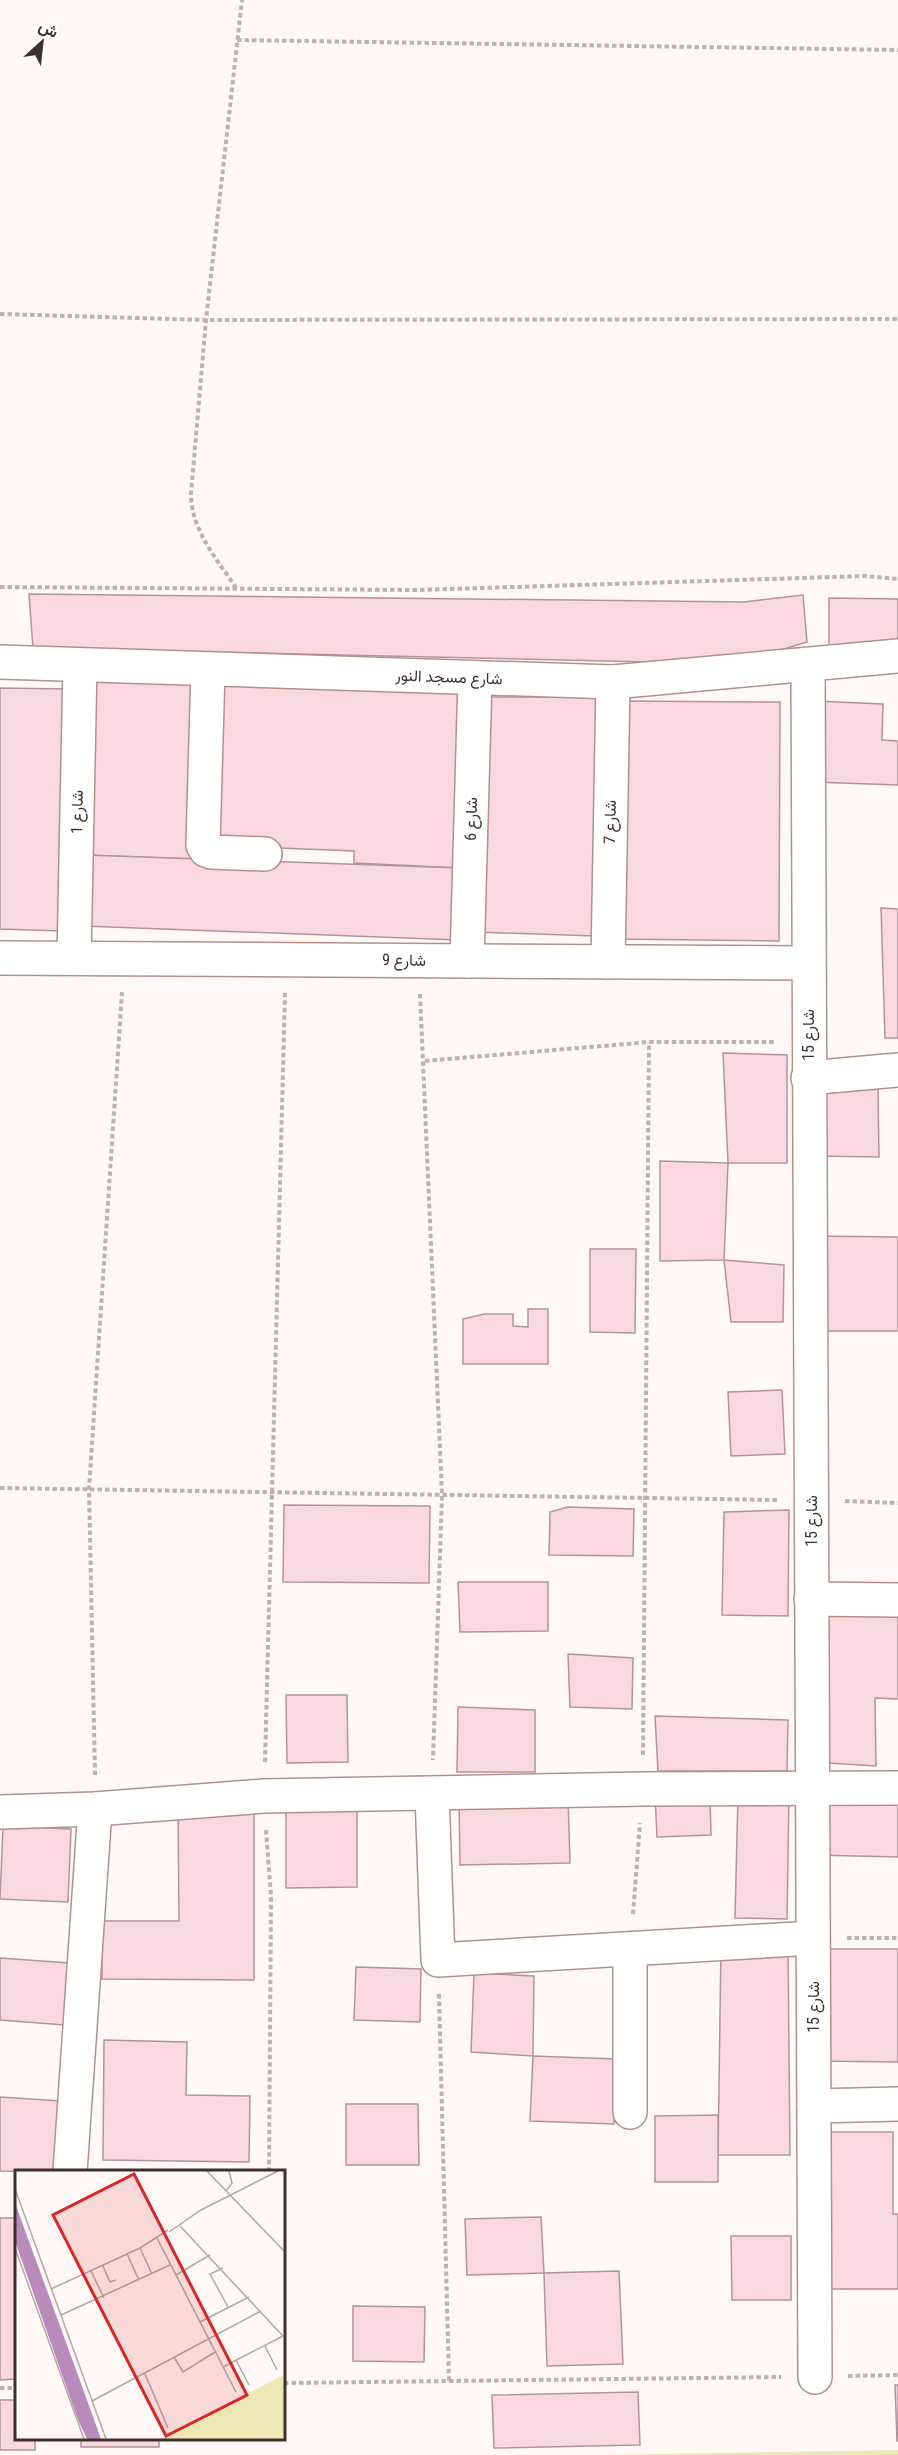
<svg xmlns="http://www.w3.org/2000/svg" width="898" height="2455" viewBox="0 0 898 2455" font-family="'Roboto Condensed',Vazirmatn,sans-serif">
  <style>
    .green { fill: #ede7b6 }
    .building { fill: #fad8e2; stroke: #b3939c; stroke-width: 1.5 }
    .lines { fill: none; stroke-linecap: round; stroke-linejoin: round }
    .minor-casing { stroke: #b1928a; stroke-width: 36 }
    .path { stroke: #bcb3b0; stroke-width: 4; stroke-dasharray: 4.5 3; stroke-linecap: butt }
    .minor { stroke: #fff; stroke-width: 33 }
    .labels { text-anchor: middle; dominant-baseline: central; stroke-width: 4.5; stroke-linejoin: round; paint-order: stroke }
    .street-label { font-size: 16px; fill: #3e312d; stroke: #fff }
    .inset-road { fill: none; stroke: #b2a8a6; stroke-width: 1.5 }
    .view { fill: #d62828; fill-opacity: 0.15; stroke: #d62828; stroke-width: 3 }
    .inset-edge { fill: none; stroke: #3e312d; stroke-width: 3 }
  </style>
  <rect width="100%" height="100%" fill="#fff8f6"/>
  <polygon class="green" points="898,2450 898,2455 593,2455"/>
  <g class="building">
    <polygon points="29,594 744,602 803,595 807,642 735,664 33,648"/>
    <polygon points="829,598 898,599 898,649 829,659"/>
    <polygon points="92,681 200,685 194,859 86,855"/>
    <polygon points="210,681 466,691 460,868 354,863 354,851 205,845"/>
    <polygon points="0,688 68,689 61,931 0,929"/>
    <polygon points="484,697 598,697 595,936 476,932"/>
    <polygon points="619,701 780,702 779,941 617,939"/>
    <polygon points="815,701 883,704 882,740 898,741 898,785 812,782"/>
    <polygon points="86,855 460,868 458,940 84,926"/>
    <polygon points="881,908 898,909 898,1038 885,1038"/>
    <polygon points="723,1053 787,1055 787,1163 728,1163"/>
    <polygon points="815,1089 878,1089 879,1157 814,1156"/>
    <polygon points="660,1161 728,1163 724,1260 660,1261"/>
    <polygon points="814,1236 898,1237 898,1331 820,1331"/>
    <polygon points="590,1249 636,1249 635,1333 590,1332"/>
    <polygon points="724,1260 784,1265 783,1322 731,1322"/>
    <polygon points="528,1309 548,1309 548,1364 463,1364 463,1319 484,1314 513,1314 513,1326 528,1327"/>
    <polygon points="782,1390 785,1454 731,1456 728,1392"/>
    <polygon points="284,1505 430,1506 429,1583 283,1582"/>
    <polygon points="568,1507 634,1509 633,1556 549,1555 550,1512"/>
    <polygon points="789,1510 788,1616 722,1615 724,1512"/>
    <polygon points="458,1582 548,1582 548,1631 460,1632"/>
    <polygon points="811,1614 898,1614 898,1699 875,1698 876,1766 812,1762"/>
    <polygon points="568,1654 633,1658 632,1709 570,1707"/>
    <polygon points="286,1695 347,1695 348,1762 287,1763"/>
    <polygon points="458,1707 535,1710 535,1772 457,1772"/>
    <polygon points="655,1716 788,1720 787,1771 658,1771"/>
    <polygon points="813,1792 898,1792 898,1857 815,1855"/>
    <polygon points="738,1795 789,1795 787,1919 735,1918"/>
    <polygon points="655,1796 710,1796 711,1835 657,1837"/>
    <polygon points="568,1797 570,1863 460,1865 459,1799"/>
    <polygon points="357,1798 357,1887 286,1888 286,1799"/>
    <polygon points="178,1806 254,1806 254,1980 102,1979 102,1921 179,1921"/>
    <polygon points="3,1826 71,1829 68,1902 0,1899"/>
    <polygon points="721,1946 788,1947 790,2155 718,2155"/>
    <polygon points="817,1949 898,1949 898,2062 815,2061"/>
    <polygon points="0,1958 69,1963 64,2025 0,2020"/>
    <polygon points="356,1967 421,1969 420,2022 354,2020"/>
    <polygon points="474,1973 534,1976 533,2056 471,2052"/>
    <polygon points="104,2040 187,2042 186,2095 250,2096 249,2162 103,2160"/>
    <polygon points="533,2056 616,2059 614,2124 530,2121"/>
    <polygon points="0,2097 61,2101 56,2172 0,2171"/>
    <polygon points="346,2104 418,2104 419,2165 346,2165"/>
    <polygon points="718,2115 718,2182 655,2182 655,2116"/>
    <polygon points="818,2132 893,2132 893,2214 898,2214 898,2289 819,2289"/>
    <polygon points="541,2217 544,2273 467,2275 465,2219"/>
    <polygon points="0,2218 16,2218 16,2379 0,2380"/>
    <polygon points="731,2236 791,2236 791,2300 732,2300"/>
    <polygon points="619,2271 623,2364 547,2366 544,2273"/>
    <polygon points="353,2306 425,2307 424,2362 353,2361"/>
    <polygon points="895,2385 898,2385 898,2441 897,2441"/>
    <polygon points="638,2392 640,2445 494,2448 492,2395"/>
    <polygon points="0,2400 16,2400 16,2438 35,2438 35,2450 0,2450"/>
    <rect x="81" y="2438" width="78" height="9"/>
  </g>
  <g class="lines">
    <g class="minor-casing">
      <g id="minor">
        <polyline points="0,662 613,682 898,656"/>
        <polyline points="808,665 815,2377"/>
        <polyline points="208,670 203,845 206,850 211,852 265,854"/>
        <polyline points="0,958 808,963"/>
        <polyline points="74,958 80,665"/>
        <polyline points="467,961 475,678"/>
        <polyline points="608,962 613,682"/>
        <polyline points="808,1078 898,1070"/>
        <polyline points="811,1599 898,1600"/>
        <polyline points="432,1794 438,1960 813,1938"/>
        <polyline points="0,1812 95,1809 264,1796 643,1789 898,1788"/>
        <polyline points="814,2106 898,2104"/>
        <polyline points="630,2112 630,1949"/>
        <polyline points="70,2172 95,1809"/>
      </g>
    </g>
    <g class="path">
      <polyline points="237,40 898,50"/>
      <polyline points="0,314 206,320 898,319"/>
      <polyline points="0,587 418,590 865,576 898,579"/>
      <path d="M236,588C217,559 191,530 191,494L206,320L242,0"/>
      <polyline points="420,994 442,1495 433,1760"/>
      <polyline points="425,1061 649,1042 774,1042"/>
      <polyline points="0,1488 777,1500"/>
      <polyline points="845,1501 898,1503"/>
      <polyline points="643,1755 649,1042"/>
      <polyline points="265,1762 285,993"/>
      <polyline points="95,1775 89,1489 122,992"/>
      <polyline points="266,1830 271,1896 269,2172"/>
      <polyline points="633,1914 640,1823"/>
      <polyline points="847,1938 898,1938"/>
      <polyline points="439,1994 449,2381"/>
      <polyline points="848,2376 898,2375"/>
      <polyline points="284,2383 781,2377"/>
      <polyline points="0,2388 16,2388"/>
    </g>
    <use href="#minor" class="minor"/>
  </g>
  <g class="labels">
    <g class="street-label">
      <text transform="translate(449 677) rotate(2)">شارع مسجد النور</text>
      <text transform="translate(77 812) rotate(-89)">شارع 1</text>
      <text transform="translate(471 819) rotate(-88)">شارع 6</text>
      <text transform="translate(610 822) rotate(-89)">شارع 7</text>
      <text transform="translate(404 960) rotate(1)">شارع 9</text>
      <text transform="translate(808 1035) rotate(-90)">شارع 15</text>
      <text transform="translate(811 1521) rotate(-90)">شارع 15</text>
      <text transform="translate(813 2007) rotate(-90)">شارع 15</text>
    </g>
  </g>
  <g transform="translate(15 2170)">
    <rect width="270" height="270" fill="#fff8f6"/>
    <path d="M270,204V269H147Z" fill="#ede7b6"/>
    <path d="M0,33L64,208L86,269H72L63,250L0,71Z" fill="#b88bba"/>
    <path class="inset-road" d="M192,1L270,82M0,19L91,269M211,21L217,13L214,1M165,56L268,166L208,197M154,62L186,40L263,1M142,68L221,222M0,78L69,269M125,78L137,104M112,84L124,110M88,96L95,112L101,110M208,98L195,104L213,137M76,101L89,128M161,105L195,85M36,119L125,78L153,60M46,145L155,95M185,152L234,127M250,176L262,200M159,187L168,202L200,182M221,190L234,215M130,204L153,258M77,231L246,141"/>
    <path class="view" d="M119,4L232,225L151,266L38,45Z"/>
    <rect width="270" height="270" class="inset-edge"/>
  </g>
  <g transform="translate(42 42) rotate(27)" stroke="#ffffff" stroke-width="4.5" paint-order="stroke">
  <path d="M0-4.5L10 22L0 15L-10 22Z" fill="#3e312d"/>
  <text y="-9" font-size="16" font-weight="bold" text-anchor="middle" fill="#3e312d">ش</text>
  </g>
</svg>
